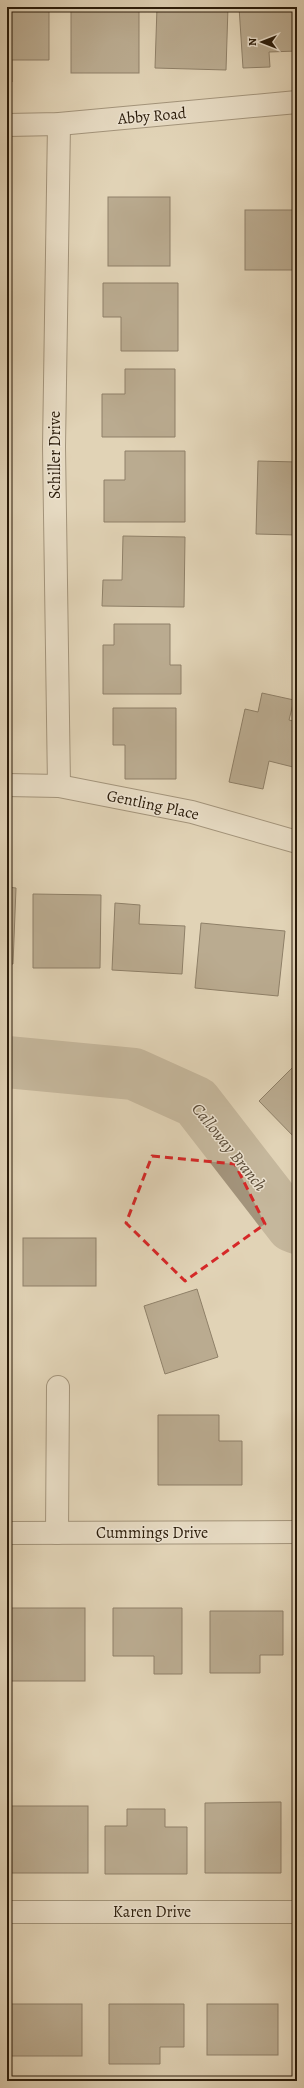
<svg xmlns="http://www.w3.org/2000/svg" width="304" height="2088" viewBox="0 0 304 2088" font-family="Alegreya,serif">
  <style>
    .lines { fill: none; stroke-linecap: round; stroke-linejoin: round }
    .river { stroke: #a3947c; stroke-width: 52 }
    .building { fill: #897b63; stroke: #2a1b09 }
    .minor-casing { stroke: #584934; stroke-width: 24 }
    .minor { stroke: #ece2d0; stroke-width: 22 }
    .marked { fill: none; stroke: #d62828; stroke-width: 3; stroke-dasharray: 8 5; stroke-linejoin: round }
    .labels { text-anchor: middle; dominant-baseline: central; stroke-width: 3; stroke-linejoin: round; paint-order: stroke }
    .street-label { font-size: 16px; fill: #2a1b09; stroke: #ece2d0 }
    .water-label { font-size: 17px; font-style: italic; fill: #5a4b37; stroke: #ece2d0 }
  </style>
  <rect width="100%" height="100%" fill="#e1d3b7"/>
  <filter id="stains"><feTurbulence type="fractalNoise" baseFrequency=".005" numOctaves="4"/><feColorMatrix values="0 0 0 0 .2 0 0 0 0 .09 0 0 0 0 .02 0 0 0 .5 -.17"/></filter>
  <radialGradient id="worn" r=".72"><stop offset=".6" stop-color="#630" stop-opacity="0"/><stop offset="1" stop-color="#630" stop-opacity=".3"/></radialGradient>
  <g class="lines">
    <polyline class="river" points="7,1062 134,1074 196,1102 292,1226 297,1228"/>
  </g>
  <g class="building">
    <polygon points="7,7 49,7 49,60 12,60 12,82 7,82"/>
    <rect x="71" y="7" width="68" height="66"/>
    <polygon points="157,7 228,7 226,70 155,68"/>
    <polygon points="239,7 297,7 297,51 269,52 270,67 243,68"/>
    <rect x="108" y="197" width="62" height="69"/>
    <rect x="245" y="210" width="52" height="60"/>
    <polygon points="103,283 178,283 178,351 121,351 121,317 103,317"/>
    <polygon points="125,369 175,369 175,437 102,437 102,394 125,394"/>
    <polygon points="125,451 185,451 185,522 104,522 104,480 125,480"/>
    <polygon points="258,461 297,462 297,535 256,534"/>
    <polygon points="123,536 185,537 184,607 102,606 103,580 122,580"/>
    <polygon points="114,624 170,624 170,665 181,665 181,694 103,694 103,645 114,645"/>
    <polygon points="262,693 294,700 289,720 297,722 297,768 269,761 263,789 229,782 245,709 258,712"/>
    <polygon points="113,708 176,708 176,779 125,779 125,745 113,745"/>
    <polygon points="7,887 16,888 13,964 7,964"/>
    <polygon points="33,894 101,895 100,968 33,968"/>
    <polygon points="115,903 140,905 139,924 185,926 182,974 112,970"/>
    <polygon points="201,923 285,931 278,996 195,988"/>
    <polygon points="297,1063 297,1140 259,1101"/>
    <rect x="23" y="1238" width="73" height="48"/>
    <polygon points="197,1289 218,1357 165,1374 144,1306"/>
    <polygon points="158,1415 219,1415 219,1441 242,1441 242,1485 158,1485"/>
    <rect x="11" y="1608" width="74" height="73"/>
    <polygon points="113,1608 182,1608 182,1674 154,1674 154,1656 113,1656"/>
    <polygon points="210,1611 283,1611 283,1655 260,1655 260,1673 210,1673"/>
    <polygon points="281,1802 281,1873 205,1873 205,1803"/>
    <rect x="11" y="1806" width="77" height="67"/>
    <polygon points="127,1809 165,1809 165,1827 187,1827 187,1874 105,1874 105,1826 127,1826"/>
    <rect x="7" y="2004" width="75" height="52"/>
    <polygon points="109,2004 184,2004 184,2047 160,2047 160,2064 109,2064"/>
    <rect x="207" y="2004" width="71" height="51"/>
  </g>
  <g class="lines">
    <g class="minor-casing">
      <g id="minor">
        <polyline points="59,124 54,447 59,786"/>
        <polyline points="7,125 59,124 297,102"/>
        <polyline points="7,785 59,786 192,812 297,842"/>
        <polyline points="7,1533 297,1532"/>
        <polyline points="57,1533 58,1387"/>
        <polyline points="7,1912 297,1912"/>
      </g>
    </g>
    <use href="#minor" class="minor"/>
  </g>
  <path d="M0 0H304V2088H0ZM152,1156L235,1164L265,1224L185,1281L126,1223Z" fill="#e1d3b7" fill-opacity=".55" fill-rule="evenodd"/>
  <path class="marked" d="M152,1156L235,1164L265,1224L185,1281L126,1223Z"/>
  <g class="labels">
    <g class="street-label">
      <text transform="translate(152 116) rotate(-5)">Abby Road</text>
      <text transform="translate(55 455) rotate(-90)">Schiller Drive</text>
      <text transform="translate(153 805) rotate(12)">Gentling Place</text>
      <text x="152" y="1533">Cummings Drive</text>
      <text x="152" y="1912">Karen Drive</text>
    </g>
    <g class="water-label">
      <text transform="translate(229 1147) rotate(51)">Calloway Branch</text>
    </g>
  </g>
  <rect width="304" height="2088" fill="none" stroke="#e1d3b7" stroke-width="24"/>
  <rect x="8" y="8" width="288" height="2072" fill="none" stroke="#2a1b09" stroke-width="2"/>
  <rect x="12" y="12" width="280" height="2064" fill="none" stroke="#2a1b09"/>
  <g transform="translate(262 42) rotate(270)" stroke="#ece2d0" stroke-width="3" paint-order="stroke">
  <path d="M0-3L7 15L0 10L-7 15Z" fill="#2a1b09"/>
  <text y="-6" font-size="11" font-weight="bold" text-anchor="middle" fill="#2a1b09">N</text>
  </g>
  <rect width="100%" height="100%" filter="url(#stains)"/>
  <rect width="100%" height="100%" fill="url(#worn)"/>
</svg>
